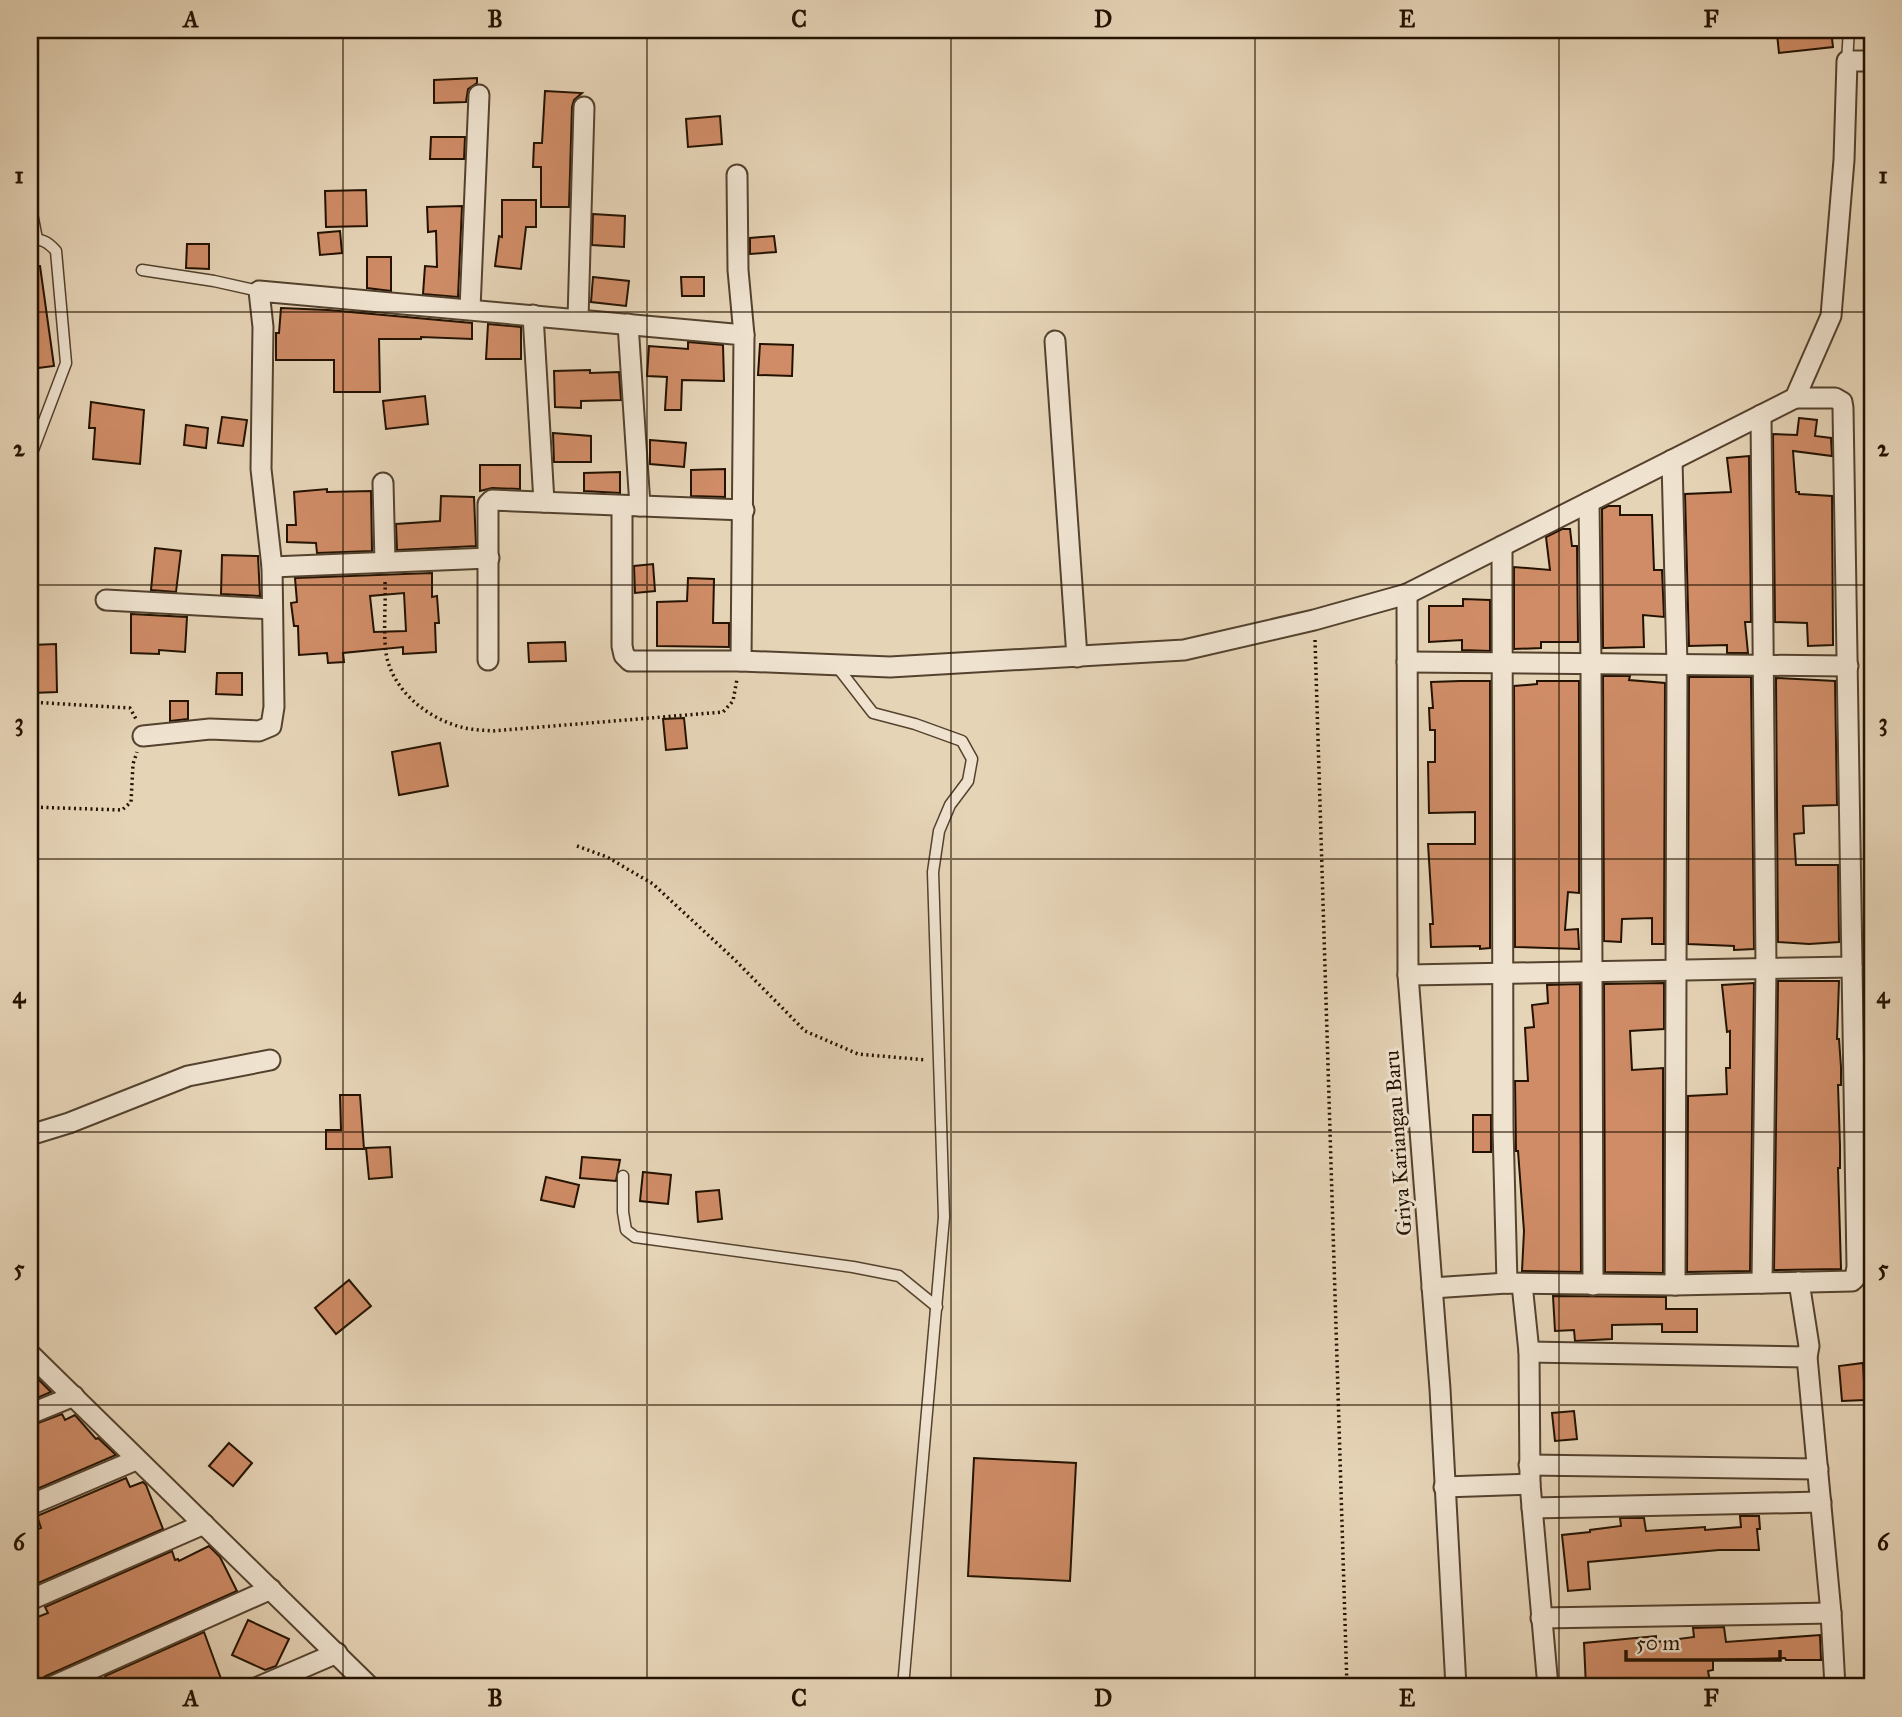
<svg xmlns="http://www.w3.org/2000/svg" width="1902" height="1717" viewBox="0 0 1902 1717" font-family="'IM FELL Great Primer',serif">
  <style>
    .building { fill: #cf8c67; stroke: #231200; stroke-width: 2; fill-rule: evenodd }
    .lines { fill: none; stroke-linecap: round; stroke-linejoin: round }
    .service-casing { stroke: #54422e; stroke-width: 13 }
    .minor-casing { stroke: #54422e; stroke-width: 23 }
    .path { stroke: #231200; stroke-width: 3.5; stroke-dasharray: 2 3.5; stroke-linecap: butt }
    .service { stroke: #efe3d0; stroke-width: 10 }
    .minor { stroke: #efe3d0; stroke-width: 19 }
    .grid { fill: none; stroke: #231200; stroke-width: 2; stroke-opacity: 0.55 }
    .labels { text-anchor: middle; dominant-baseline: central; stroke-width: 6; stroke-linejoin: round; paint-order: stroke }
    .street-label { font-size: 21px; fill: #231200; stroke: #efe3d0 }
    .neatline { fill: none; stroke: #231200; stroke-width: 2.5 }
    .grid-label { font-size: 23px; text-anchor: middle; font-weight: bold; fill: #231200 }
  </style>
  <rect width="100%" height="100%" fill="#e6d4b7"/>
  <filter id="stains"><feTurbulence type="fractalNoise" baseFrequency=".00286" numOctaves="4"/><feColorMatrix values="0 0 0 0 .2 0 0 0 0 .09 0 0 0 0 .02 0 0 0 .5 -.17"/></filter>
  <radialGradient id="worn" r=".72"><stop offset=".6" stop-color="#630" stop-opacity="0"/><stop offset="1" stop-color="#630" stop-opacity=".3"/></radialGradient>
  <g class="building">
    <polygon points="1811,30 1831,30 1833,47 1779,53 1777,34"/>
    <polygon points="477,78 477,83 468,89 466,102 434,103 434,80"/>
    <polygon points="545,91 582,93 574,100 572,107 569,207 541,207 541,167 533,167 534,143 542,143"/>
    <polygon points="720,116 722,144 688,147 686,119"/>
    <polygon points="431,137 465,137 464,159 430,159"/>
    <polygon points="366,190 367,226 326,227 325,191"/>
    <polygon points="502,200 536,200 536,227 526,227 521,269 495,266 499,236 502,237"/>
    <polygon points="462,206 458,297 423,294 425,266 437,267 436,231 428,232 427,207"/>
    <polygon points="593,214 625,216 624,247 592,245"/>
    <polygon points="340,231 342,253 320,255 318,233"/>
    <polygon points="774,236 776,252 750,254 750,238"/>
    <polygon points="187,244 209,244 209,269 186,268"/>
    <polygon points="367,257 391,257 391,291 367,288"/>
    <polygon points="40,266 54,366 30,369 30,267"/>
    <polygon points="593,277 629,281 626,306 591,302"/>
    <polygon points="681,277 704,277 704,296 682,296"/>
    <polygon points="281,308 328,310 472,323 472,339 421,337 421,339 379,339 380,392 334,392 334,360 276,360 276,333 279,333"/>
    <polygon points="488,324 521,327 521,359 486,359"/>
    <polygon points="688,342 723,345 724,381 682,380 681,410 665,410 667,377 647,376 649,346 688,349"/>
    <polygon points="760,344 793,345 792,376 758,375"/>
    <polygon points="590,370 590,373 619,372 621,400 581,401 581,408 555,407 554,371"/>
    <polygon points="425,396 428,424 386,429 383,401"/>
    <polygon points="91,402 144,410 140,464 93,459 95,428 89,428"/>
    <polygon points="222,417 247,420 243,446 218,443"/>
    <polygon points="1799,418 1817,420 1815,436 1831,438 1832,456 1793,451 1796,492 1799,492 1799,494 1832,496 1833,645 1808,646 1807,623 1775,622 1773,434 1797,435"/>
    <polygon points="186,425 208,428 206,448 184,445"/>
    <polygon points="553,433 591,436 591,462 554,462"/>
    <polygon points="650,440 686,443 684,467 650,464"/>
    <polygon points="1749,456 1751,622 1745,622 1748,653 1727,653 1727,645 1689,646 1685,494 1731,492 1727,458"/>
    <polygon points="480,465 520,465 520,489 492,488 480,491"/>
    <polygon points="725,469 725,497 691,496 691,470"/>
    <polygon points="620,472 620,493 584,491 584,473"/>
    <polygon points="327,489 327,492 371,491 372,551 317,553 316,543 287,542 287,525 296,525 294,492"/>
    <polygon points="441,496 474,497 476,546 397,550 396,524 440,521"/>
    <polygon points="1608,506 1620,506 1620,515 1652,515 1654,570 1662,570 1664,617 1643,615 1644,647 1603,648 1602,509"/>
    <polygon points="1562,529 1570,529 1572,546 1577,546 1578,642 1541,642 1541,648 1514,649 1514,567 1550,570 1546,537"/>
    <polygon points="155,548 181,551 176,592 151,590"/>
    <polygon points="222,555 258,556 260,596 221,594"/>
    <polygon points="653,564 655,591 635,593 634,566"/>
    <path d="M432,573V597L437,596L439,623H435L436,652L403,654V647L343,653L344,662L328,663L327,653L299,655L298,626H294L291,603L297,602L295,578ZM404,593L406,631L374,632L370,596Z"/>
    <polygon points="688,578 714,579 713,623 729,623 729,647 657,646 657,602 687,601"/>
    <polygon points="1463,599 1490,600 1490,651 1462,650 1462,640 1429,642 1429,606 1463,606"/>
    <polygon points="131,614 187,617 185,652 159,650 159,654 131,653"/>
    <polygon points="565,642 566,661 529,662 528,643"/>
    <polygon points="56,644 57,692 32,693 31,645"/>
    <polygon points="217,673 242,673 242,695 216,694"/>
    <polygon points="1603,676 1630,676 1629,680 1665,683 1664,944 1652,944 1652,918 1622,919 1621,942 1604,941"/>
    <polygon points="1689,677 1751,677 1754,949 1734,950 1734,946 1688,944"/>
    <polygon points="1776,678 1835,681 1837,805 1803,806 1804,833 1794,834 1796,865 1838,865 1839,942 1809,944 1778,942"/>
    <polygon points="1460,681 1490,681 1490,948 1480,949 1480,946 1431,947 1430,924 1433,924 1428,844 1475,844 1475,812 1429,813 1428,762 1435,762 1435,730 1430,730 1429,708 1433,708 1431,682"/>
    <polygon points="1537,681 1579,681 1579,893 1568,892 1565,930 1578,929 1579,949 1515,947 1514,686 1537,684"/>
    <polygon points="170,701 188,701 188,719 170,721"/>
    <polygon points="684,718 687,748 666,750 663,719"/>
    <polygon points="440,743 448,786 399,795 392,752"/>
    <polygon points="1778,981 1839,981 1837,1039 1839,1039 1841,1067 1841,1085 1838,1085 1840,1146 1840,1168 1838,1168 1841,1269 1774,1270"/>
    <polygon points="1664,983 1664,1029 1630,1031 1632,1070 1663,1068 1663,1273 1605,1272 1604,984"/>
    <polygon points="1754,983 1750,1271 1687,1272 1688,1096 1727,1094 1726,1068 1730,1068 1730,1031 1727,1032 1722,985"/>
    <polygon points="1580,984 1581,1272 1522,1271 1524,1231 1518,1151 1516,1151 1515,1081 1528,1081 1525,1028 1534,1027 1532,1005 1548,1003 1547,985"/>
    <polygon points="340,1095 360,1095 364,1149 326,1149 326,1130 341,1130"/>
    <rect x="1473" y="1115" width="18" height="37"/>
    <polygon points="390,1147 392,1177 369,1179 366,1148"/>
    <polygon points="582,1157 620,1160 616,1181 580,1178"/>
    <polygon points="643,1172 671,1175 668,1204 640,1201"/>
    <polygon points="546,1177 579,1185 574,1207 541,1200"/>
    <polygon points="719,1190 722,1219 698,1222 696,1192"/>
    <polygon points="349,1280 371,1306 336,1334 315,1308"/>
    <polygon points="1553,1296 1666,1297 1666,1309 1697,1309 1697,1332 1662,1332 1662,1324 1612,1325 1612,1339 1575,1341 1574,1330 1555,1331"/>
    <polygon points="1863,1363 1865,1400 1842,1401 1839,1366"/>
    <polygon points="33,1374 51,1392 30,1401 30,1376"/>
    <polygon points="1574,1411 1577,1439 1555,1441 1552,1413"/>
    <polygon points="62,1414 65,1420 75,1415 96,1439 98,1438 116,1455 30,1492 30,1426"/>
    <polygon points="229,1443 252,1463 233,1486 209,1466"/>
    <polygon points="974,1458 1076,1463 1070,1581 968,1576"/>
    <polygon points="126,1478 130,1487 143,1482 146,1485 163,1529 36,1584 30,1570 30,1532 41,1528 37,1516"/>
    <polygon points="1740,1516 1759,1516 1760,1529 1757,1529 1759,1550 1719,1550 1588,1562 1590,1589 1568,1591 1562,1535 1590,1532 1590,1530 1621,1526 1620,1518 1644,1518 1646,1531 1705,1527 1705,1530 1741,1527"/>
    <polygon points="209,1546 220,1557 237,1591 46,1676 30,1686 30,1620 48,1613 45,1607 172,1551 175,1560 178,1559 179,1561"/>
    <polygon points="248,1620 289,1639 276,1666 265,1670 232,1655"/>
    <polygon points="1724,1627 1726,1642 1820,1635 1821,1660 1786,1660 1785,1658 1713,1660 1713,1670 1708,1671 1711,1687 1586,1687 1584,1643 1656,1636 1656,1642 1694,1637 1693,1628"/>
    <polygon points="204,1632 224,1687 110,1687 105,1676"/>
  </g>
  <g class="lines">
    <g class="service-casing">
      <g id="service">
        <polyline points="1847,61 1849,30"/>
        <polyline points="30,203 37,239"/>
        <path d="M30,240C41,238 48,242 56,251L66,363L30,458"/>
        <polyline points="142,270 214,281 259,291"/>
        <polyline points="835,664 873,713 915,724 962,741 972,759 968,781 950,805 939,831 933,872 944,1217 903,1687"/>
        <polyline points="623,1176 623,1212 626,1230 635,1237 853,1267 899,1276 937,1307"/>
      </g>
    </g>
    <g class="minor-casing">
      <g id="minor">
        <polyline points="737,175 738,270 744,335"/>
        <polyline points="470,309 479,95"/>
        <polyline points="533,315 544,502"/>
        <polyline points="578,319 584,107"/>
        <polyline points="628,324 640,506"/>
        <polyline points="1055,341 1077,657"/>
        <polyline points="1761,415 1766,968 1762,1283"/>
        <polyline points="1672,460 1677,665 1675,1285"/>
        <polyline points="383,483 385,562"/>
        <polyline points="1589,502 1591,664 1593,1285"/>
        <polyline points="622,506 622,646 624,655 630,661 741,661 890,667 1184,650 1314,620 1407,594 1795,398 1831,316 1844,160 1847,61 1872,61"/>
        <polyline points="1502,546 1503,1127 1507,1283"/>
        <polyline points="272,567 489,558"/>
        <polyline points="1407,594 1408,975 1440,1389 1456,1687"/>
        <polyline points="106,600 272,609"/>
        <polyline points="488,660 488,504 492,500 744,510"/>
        <polyline points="1407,662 1848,666"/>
        <polyline points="143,736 210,729 259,731 271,726 274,707 272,567 261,469 263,327 259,291 744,335 741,661"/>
        <polyline points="1408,975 1852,967 1843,408 1842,402 1835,398 1795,398"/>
        <polyline points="30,1135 69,1123 188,1076 270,1060"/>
        <polyline points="1799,1282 1809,1346 1807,1357 1831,1613 1835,1687"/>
        <polyline points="1522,1284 1529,1352 1530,1484 1548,1687"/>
        <polyline points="1432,1288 1507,1283 1675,1285 1852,1281 1855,1278 1857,1267 1852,967"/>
        <polyline points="1529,1352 1807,1357"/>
        <polyline points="30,1354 370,1687"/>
        <polyline points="30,1414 74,1396"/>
        <polyline points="1529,1465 1818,1469"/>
        <polyline points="1444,1487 1530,1484"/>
        <polyline points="30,1505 136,1460"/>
        <polyline points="1532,1508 1821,1502"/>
        <polyline points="30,1600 204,1524"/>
        <polyline points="1541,1618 1831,1613"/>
        <polyline points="51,1687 271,1589"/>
        <polyline points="258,1687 337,1653"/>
      </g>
    </g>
    <g class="path">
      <path d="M385,582C386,605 383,630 386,653C392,691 429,720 465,728C474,730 483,730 492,731L723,712L733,701L737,679"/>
      <polyline points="1315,640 1347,1687"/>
      <polyline points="30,702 130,708 136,719"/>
      <polyline points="30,807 122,810 131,802 133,764 137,752"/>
      <polyline points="577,846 607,857 653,884 734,959 805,1031 858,1054 926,1060"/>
    </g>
    <use href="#service" class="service"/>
    <use href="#minor" class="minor"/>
  </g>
  <path class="grid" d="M343,30V1687M647,30V1687M951,30V1687M1255,30V1687M1559,30V1687M30,312H1872M30,585H1872M30,859H1872M30,1132H1872M30,1405H1872"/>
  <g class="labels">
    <g class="street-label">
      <text transform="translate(1398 1143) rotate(-94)">Griya Kariangau Baru</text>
    </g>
  </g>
  <rect width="1902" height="1717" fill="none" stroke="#e6d4b7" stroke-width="77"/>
  <path d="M1626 1650v10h154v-10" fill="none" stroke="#231200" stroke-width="3.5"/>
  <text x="1636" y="1650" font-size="21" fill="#231200" stroke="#efe3d0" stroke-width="5" paint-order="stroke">50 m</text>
  <rect x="38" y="38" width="1826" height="1640" class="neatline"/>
  <g class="grid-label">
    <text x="191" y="27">A</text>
    <text x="495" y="27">B</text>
    <text x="799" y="27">C</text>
    <text x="1103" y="27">D</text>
    <text x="1407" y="27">E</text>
    <text x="1711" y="27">F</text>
    <text x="19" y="183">1</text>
    <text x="1883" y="183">1</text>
    <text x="19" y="456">2</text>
    <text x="1883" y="456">2</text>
    <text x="19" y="730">3</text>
    <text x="1883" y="730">3</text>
    <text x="19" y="1003">4</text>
    <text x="1883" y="1003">4</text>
    <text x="19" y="1276">5</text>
    <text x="1883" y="1276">5</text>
    <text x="19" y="1550">6</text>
    <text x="1883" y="1550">6</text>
    <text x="191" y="1706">A</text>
    <text x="495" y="1706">B</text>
    <text x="799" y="1706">C</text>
    <text x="1103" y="1706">D</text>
    <text x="1407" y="1706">E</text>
    <text x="1711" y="1706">F</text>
  </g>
  <rect width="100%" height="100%" filter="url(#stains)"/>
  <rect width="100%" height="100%" fill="url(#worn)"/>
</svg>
